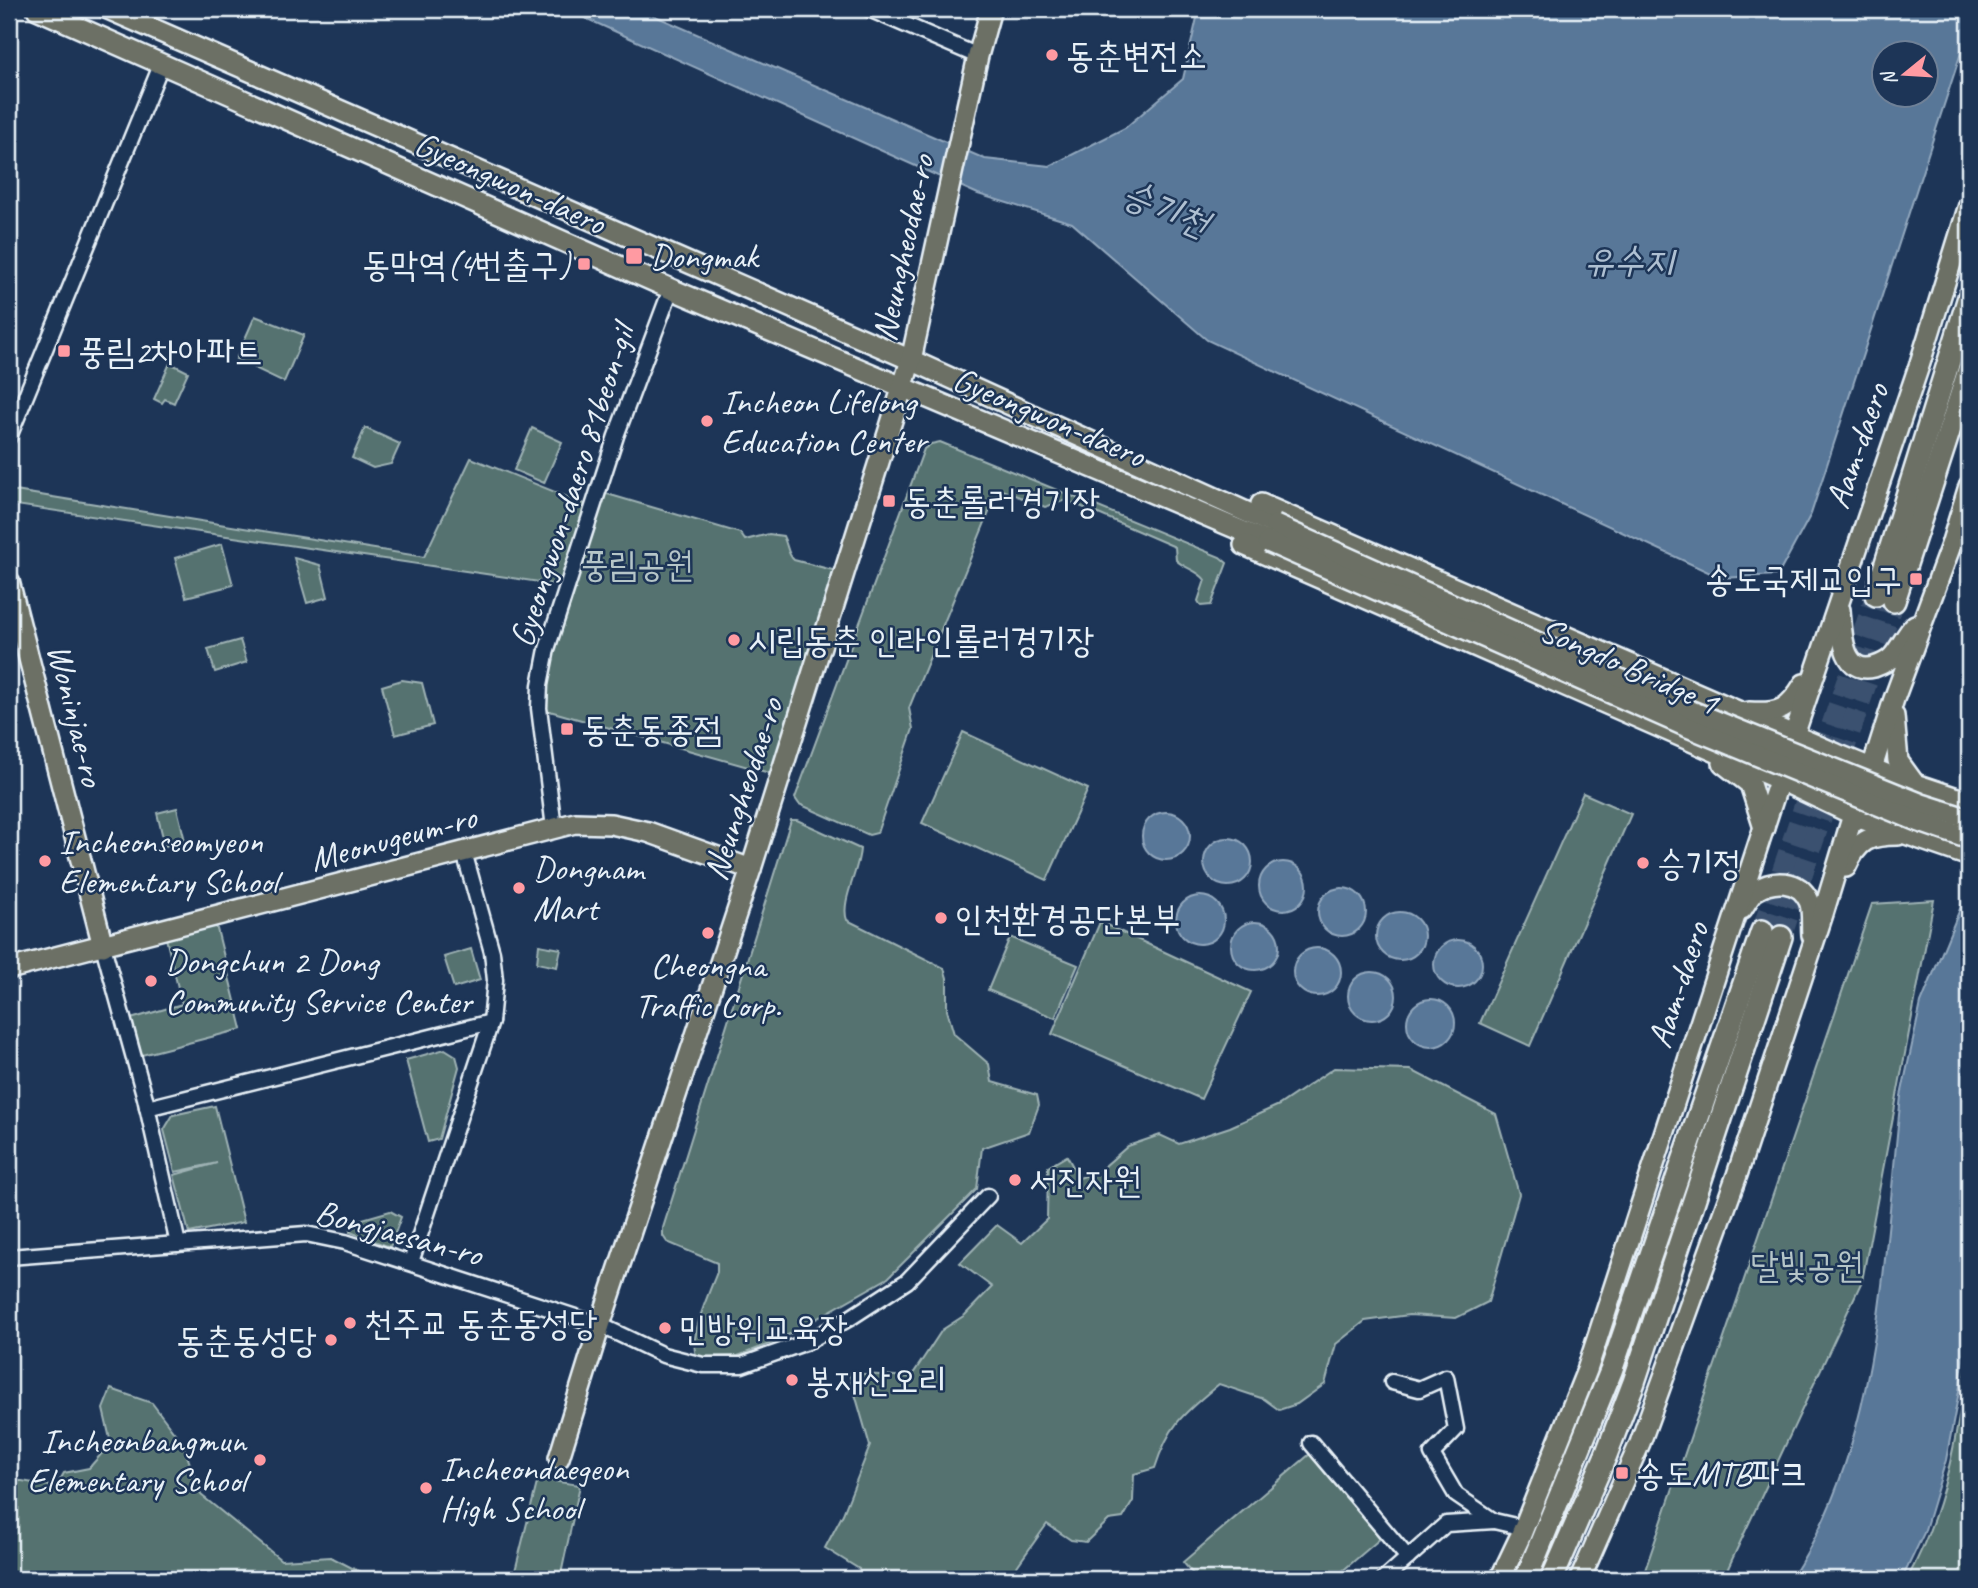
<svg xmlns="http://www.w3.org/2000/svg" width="1978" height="1588" viewBox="0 0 1978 1588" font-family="Caveat,'Poor Story',sans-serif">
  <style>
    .green { fill: #557270; stroke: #9eb2b4; stroke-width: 2 }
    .water { fill: #597798; stroke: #92a8be; stroke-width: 2; fill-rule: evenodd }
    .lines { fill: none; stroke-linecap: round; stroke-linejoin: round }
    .highway-tunnel { stroke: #3b516f; stroke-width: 21; stroke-dasharray: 21 10; stroke-linecap: butt }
    .minor-casing { stroke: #e8f1f8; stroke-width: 19 }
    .major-casing { stroke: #e8f1f8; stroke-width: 24 }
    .highway-casing { stroke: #e8f1f8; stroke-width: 26 }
    .minor { stroke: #1d3557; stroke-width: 14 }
    .major { stroke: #6c7065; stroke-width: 19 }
    .highway { stroke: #6c7065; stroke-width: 21 }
    .major-bridge-casing { stroke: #e8f1f8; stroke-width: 24; stroke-linecap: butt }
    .major-bridge { stroke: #6c7065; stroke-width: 19 }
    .poi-dot { fill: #ff9aa2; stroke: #1d3557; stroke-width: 2.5 }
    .labels { text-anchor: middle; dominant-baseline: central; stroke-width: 5; stroke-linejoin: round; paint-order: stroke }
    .poi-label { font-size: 35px; fill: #e8f1f8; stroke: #1d3557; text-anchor: start }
    .street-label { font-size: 35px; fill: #e8f1f8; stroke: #1d3557 }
    .park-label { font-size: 35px; fill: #b5c5c8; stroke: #1d3557 }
    .water-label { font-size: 37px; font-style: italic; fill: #afc0d2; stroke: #1d3557 }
  </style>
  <rect width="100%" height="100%" fill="#1d3557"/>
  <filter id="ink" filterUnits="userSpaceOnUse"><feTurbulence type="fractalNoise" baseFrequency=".0143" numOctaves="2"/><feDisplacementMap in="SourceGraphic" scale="14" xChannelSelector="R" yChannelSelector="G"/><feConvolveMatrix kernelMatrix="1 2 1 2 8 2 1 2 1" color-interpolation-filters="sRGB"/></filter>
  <g filter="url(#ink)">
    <g class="green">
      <polygon points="255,316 304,335 284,382 236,359"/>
      <polygon points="170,363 188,372 174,403 165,399 162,403 154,399"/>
      <polygon points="365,428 400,444 391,464 373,468 352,458"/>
      <polygon points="532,428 562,442 544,483 514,470"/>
      <path d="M940,442L1220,557L1227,563L1211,605L1201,606L1198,601L1205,580C1198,570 1185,569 1176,560L1175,547L1066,500L1045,507L1002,490L997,493L909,708L913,729L877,833L869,835L799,804L795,798L924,449L931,444Z"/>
      <path d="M471,458L592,507L597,491L740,533L745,540L769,534L783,536C788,545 787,554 794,560L844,573L780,776L539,708L567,586L9,504V490L424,557Z"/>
      <polygon points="222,544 233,585 186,597 175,558"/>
      <polygon points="294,558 320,565 328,597 307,603"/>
      <polygon points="240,640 247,662 215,672 208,649"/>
      <polygon points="402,680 422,683 433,725 395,735 382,686"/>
      <polygon points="963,732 1088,789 1047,880 922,823"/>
      <polygon points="1583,793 1631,814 1530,1046 1480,1023"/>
      <polygon points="177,808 185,841 165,846 157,813"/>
      <path d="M791,820H797L860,849C859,871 840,902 847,920L944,968L947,978V1010L954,1034L989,1064L992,1082L1037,1095L1039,1105L1029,1132L982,1148L977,1189L888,1278L777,1341L738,1356L697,1357C687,1340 710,1291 717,1272V1263L667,1242L663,1236V1228Z"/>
      <polygon points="1934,900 1862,1281 1723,1579 1642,1579 1872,904"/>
      <polygon points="214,917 242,1029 134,1057 124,1021 182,1004 164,930"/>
      <polygon points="1100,922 1251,992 1201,1099 1052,1034"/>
      <polygon points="1010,937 1078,965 1055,1018 988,990"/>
      <polygon points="539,945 561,949 557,967 537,963"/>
      <polygon points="471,949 480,980 454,988 444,957"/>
      <polygon points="445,1049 456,1056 459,1067 439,1139 428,1142 406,1060"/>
      <path d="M1334,1068L1411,1070L1496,1114L1519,1194L1488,1302L1456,1318L1409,1315L1365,1321L1336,1344L1325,1384L1297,1404L1279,1410L1264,1399L1219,1384C1184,1413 1169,1424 1155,1468L1134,1474L1133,1501L1123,1518L1109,1520L1086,1542L1071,1540L1047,1524L1008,1579H856L859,1569L825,1548L843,1514L870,1446L849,1373L911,1377L942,1330L965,1315L992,1287L960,1263L997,1225L1022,1243L1047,1219L1048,1167L1067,1156L1079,1178L1098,1172L1128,1146L1160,1135L1179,1144L1230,1127L1279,1105Z"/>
      <polygon points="215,1106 244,1222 189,1233 174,1175 217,1163 175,1172 164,1130 173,1115"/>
      <polygon points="390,1211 401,1217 390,1247 350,1232 352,1222"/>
      <path d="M1969,1353V1579H1907C1946,1509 1958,1431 1969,1353Z"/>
      <polygon points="111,1389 152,1403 183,1444 201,1495 281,1560 331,1557 360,1572 357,1579 9,1579 9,1481 22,1481 56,1487 64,1473 89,1468 111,1443 103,1409"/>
      <polygon points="1310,1454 1381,1538 1333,1579 1197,1579 1183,1562"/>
      <polygon points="538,1479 580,1485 560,1579 513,1579"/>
    </g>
    <g class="water">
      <path d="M565,9H639L985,159L1050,166L1125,128L1183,79L1199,9H1969V28L1811,514L1778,575L1721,578L1207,340L1072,223L978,194ZM1884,52H1926V94H1884Z"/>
      <circle cx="1166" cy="836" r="24"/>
      <circle cx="1228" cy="862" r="24"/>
      <circle cx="1283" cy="886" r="24"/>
      <circle cx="1342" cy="912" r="24"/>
      <path d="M1969,891V1308L1960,1386L1946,1460L1924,1533L1902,1579H1791C1882,1440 1883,1257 1901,1096L1921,1003L1967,892Z"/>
      <circle cx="1200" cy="920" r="24"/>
      <circle cx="1400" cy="936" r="24"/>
      <circle cx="1255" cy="946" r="24"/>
      <circle cx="1458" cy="964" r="24"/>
      <circle cx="1317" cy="972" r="24"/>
      <circle cx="1372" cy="996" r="24"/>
      <circle cx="1431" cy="1023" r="24"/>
    </g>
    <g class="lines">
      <g class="highway-tunnel">
        <polyline points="1762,931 1876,595"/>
        <polyline points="1781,937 1894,601"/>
      </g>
      <g class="minor-casing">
        <g id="minor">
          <polyline points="869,9 978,56"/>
          <polyline points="9,437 162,63"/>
          <polyline points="554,828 539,708 540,685 547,649 616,436 671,289"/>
          <polyline points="103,946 145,1098 178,1244"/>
          <polyline points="147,1108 491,1022"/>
          <polyline points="9,1257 306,1234 345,1242 600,1325 663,1355 703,1365 742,1365 807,1342 850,1318 907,1281 988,1196"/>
          <polyline points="411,1262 491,1022 495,980 492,952 464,852"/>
          <polyline points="1392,1382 1419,1389 1446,1377 1456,1429 1432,1454 1456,1495 1494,1521 1524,1528"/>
          <polyline points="1311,1443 1408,1558"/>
          <polyline points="1148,1579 1158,1579"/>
          <polyline points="1384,1579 1446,1524 1494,1521"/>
        </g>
      </g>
      <g class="major-casing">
        <g id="major">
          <polyline points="37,9 671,289 1268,542"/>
          <polyline points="108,9 911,360 1275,525"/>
          <polyline points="1261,504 1837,754 1891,776 1969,802"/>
          <polyline points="1244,545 1780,780 1862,819 1969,856"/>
          <polyline points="9,581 103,946"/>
          <path d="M1840,610C1842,631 1841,675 1874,667C1880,665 1888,662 1893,656C1901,647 1906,634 1915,625"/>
          <path d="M1749,712C1780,714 1788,710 1804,684"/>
          <polyline points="1894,716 1898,761 1914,783"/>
          <polyline points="1723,763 1750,784 1764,828"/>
          <path d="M1846,867C1858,840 1869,835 1898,835"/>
          <path d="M1742,909C1746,903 1750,895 1755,891C1773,879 1799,879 1809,901C1813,910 1811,925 1812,935"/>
          <polyline points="9,969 575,823 611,824 648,832 751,869"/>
          <polyline points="559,1458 600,1325 751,869 911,360 978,56 991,9"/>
          <polyline points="1500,1579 1520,1537 1587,1370 1794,735 1920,363 1969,205"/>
          <polyline points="1580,1579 1640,1443 1737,1175 1823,914 1853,815 1872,768 1894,699 1951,545 1969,486"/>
        </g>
      </g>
      <g class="highway-casing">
        <g id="highway">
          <polyline points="1876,595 1969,297"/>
          <polyline points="1894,601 1969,370"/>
          <polyline points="1526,1579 1611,1371 1762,931"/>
          <polyline points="1552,1579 1606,1455 1634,1382 1781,937"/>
        </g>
      </g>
      <use href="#minor" class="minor"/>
      <use href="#major" class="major"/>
      <use href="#highway" class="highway"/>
      <g class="major-bridge-casing">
        <g id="major-bridge">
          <polyline points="1275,525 1689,710 1922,804 1969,819"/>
          <polyline points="1268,542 1685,726 1917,821 1969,839"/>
        </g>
      </g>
      <use href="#major-bridge" class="major-bridge"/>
    </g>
  </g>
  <g class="poi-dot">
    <circle cx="1052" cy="55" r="7"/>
    <rect x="625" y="247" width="18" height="18" rx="3.5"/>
    <rect x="577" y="257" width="14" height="14" rx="3.5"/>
    <rect x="57" y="344" width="14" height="14" rx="3.5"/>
    <circle cx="707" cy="421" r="7"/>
    <rect x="882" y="494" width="14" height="14" rx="3.5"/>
    <rect x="1909" y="572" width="14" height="14" rx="3.5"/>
    <circle cx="734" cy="640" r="7"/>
    <rect x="560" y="722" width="14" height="14" rx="3.5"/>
    <circle cx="45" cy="861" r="7"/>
    <circle cx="1643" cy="863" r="7"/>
    <circle cx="519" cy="888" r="7"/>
    <circle cx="941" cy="918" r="7"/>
    <circle cx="708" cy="933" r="7"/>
    <circle cx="151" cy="981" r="7"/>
    <circle cx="1015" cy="1180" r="7"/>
    <circle cx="350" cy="1323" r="7"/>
    <circle cx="665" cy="1328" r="7"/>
    <circle cx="331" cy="1340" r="7"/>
    <circle cx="792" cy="1380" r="7"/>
    <circle cx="260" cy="1460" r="7"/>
    <rect x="1615" y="1466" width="14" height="14" rx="3.5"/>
    <circle cx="426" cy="1488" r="7"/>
  </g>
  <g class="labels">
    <g class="poi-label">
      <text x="1066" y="55">동춘변전소</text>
      <text x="650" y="256">Dongmak</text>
      <text x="570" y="264" text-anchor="end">동막역(4번출구)</text>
      <text x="78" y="351">풍림2차아파트</text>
      <text x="721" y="401">Incheon Lifelong<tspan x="721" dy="40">Education Center</tspan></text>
      <text x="903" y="501">동춘롤러경기장</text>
      <text x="1902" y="579" text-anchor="end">송도국제교입구</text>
      <text x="748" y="640">시립동춘 인라인롤러경기장</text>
      <text x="581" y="729">동춘동종점</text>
      <text x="59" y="841">Incheonseomyeon<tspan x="59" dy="40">Elementary School</tspan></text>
      <text x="1657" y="863">승기정</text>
      <text x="533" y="868">Dongnam<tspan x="533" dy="40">Mart</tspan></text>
      <text x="955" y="918">인천환경공단본부</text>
      <text x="165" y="961">Dongchun 2 Dong<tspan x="165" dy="40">Community Service Center</tspan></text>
      <text x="708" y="965" text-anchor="middle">Cheongna<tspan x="708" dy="40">Traffic Corp.</tspan></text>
      <text x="1029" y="1180">서진자원</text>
      <text x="364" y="1323">천주교 동춘동성당</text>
      <text x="679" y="1328">민방위교육장</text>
      <text x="317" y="1340" text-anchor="end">동춘동성당</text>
      <text x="806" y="1380">봉재산오리</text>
      <text x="246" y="1440" text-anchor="end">Incheonbangmun<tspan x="246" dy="40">Elementary School</tspan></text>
      <text x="440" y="1468">Incheondaegeon<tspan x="440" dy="40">High School</tspan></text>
      <text x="1636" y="1473">송도MTB파크</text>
    </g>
    <g class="street-label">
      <text transform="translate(510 183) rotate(24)">Gyeongwon-daero</text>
      <text transform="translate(903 248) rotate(-78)">Neungheodae-ro</text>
      <text transform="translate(1049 417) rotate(23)">Gyeongwon-daero</text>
      <text transform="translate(1857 446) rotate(-71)">Aam-daero</text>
      <text transform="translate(572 486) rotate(-72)">Gyeongwon-daero 81beon-gil</text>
      <text transform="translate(1629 666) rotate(24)">Songdo Bridge 1</text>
      <text transform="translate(76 715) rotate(76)">Woninjae-ro</text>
      <text transform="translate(743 789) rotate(-72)">Neungheodae-ro</text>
      <text transform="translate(393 838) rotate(-15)">Meonugeum-ro</text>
      <text transform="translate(1678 985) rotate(-72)">Aam-daero</text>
      <text transform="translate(399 1233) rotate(15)">Bongjaesan-ro</text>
    </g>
    <g class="park-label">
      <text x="637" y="564">풍림공원</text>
      <text x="1807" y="1265">달빛공원</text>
    </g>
    <g class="water-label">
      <text transform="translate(1166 208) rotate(23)">승기천</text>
      <text x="1629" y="260">유수지</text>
    </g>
  </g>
  <rect width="1978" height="1588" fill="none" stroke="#1d3557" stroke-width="35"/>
  <rect x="18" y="18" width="1943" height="1553" fill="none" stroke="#e8f1f8" stroke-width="2.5" filter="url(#ink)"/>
  <g transform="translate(1905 74) rotate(252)"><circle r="33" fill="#1d3557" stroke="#6e8097" stroke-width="2"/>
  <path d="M0-5L12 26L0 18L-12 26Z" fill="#ff9aa2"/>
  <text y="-10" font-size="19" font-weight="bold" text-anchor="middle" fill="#e8f1f8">N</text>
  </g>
</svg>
